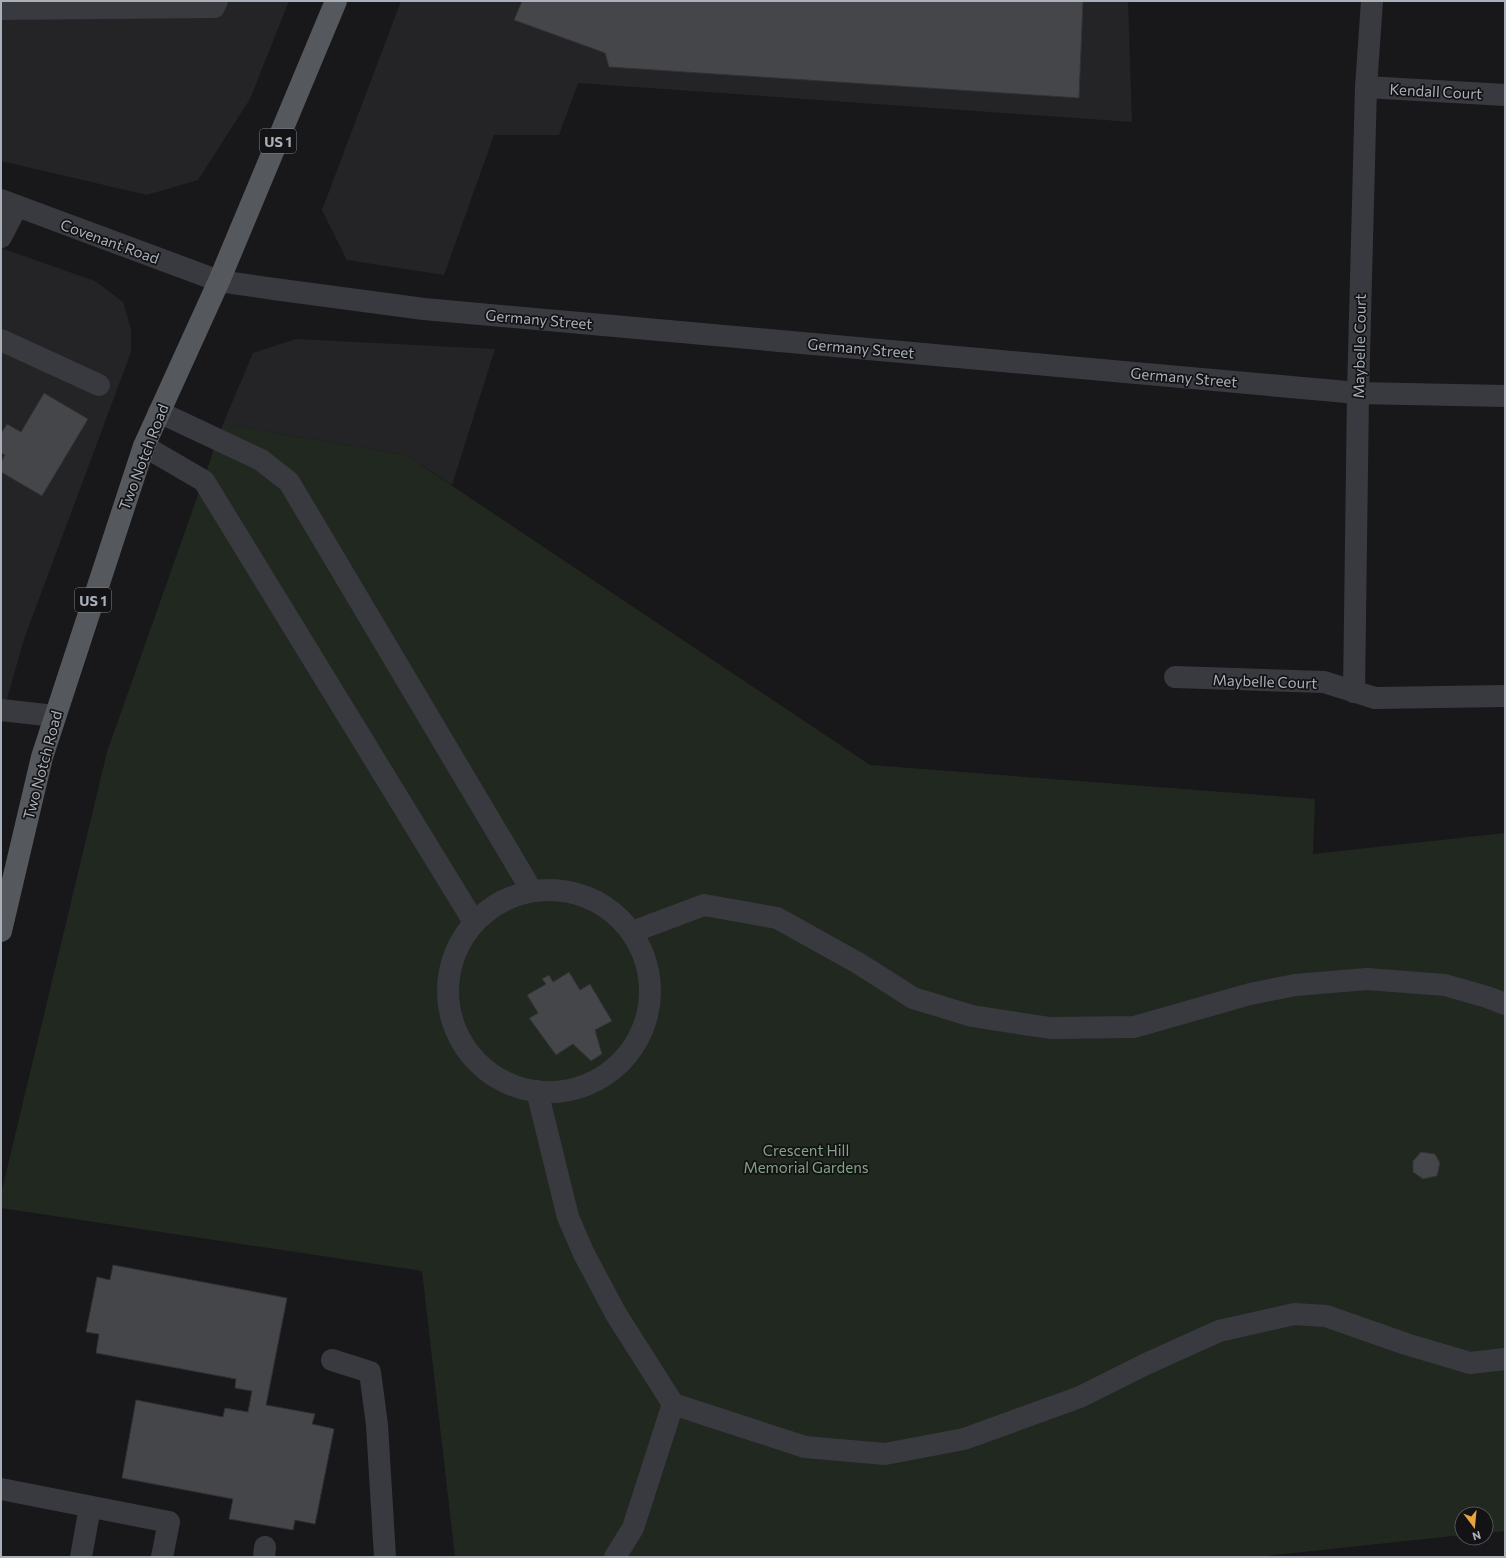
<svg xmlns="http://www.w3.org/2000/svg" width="1506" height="1558" viewBox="0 0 1506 1558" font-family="Commissioner,sans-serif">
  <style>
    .built { fill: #242427 }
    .green { fill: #202820 }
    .building { fill: #44464a; stroke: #323236 }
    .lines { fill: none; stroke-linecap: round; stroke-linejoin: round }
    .minor { stroke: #393a3f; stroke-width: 22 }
    .major { stroke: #55585d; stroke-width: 22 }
    .labels { text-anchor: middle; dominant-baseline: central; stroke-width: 3.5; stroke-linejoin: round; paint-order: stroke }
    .shield { fill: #131315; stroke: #7d8188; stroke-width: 1 }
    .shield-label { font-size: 14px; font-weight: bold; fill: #aab0b9 }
    .street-label { font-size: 15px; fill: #aab0b9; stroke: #131315 }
    .park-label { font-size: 15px; fill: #83a382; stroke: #131315 }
  </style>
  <rect width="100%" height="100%" fill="#18181a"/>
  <g class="built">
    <polygon points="1,1 289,1 250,99 198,180 147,195 1,161"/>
    <polygon points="401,1 1128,1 1132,122 578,83 559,135 494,135 444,275 347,260 322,210"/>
    <polygon points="1,248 95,281 123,302 131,329 131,352 24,639 1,720"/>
    <polygon points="296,339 495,349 452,485 406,455 223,424 253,353"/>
  </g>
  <polygon class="green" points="223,424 406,455 870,765 1315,799 1313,854 1505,833 1505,1531 1486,1533 1486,1514 1462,1514 1462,1535 1257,1557 455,1557 422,1271 1,1208 1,1194 107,752"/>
  <g class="building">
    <polygon points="522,1 1083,1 1079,98 609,67 605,53 514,20"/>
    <polygon points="44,393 88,419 42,496 1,472 1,462 5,455 1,453 1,433 7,424 21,432"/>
    <polygon points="569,972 580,990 590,984 612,1021 595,1030 602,1054 591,1061 573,1044 556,1055 529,1018 538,1013 527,995 546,984 542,979 549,975 553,982"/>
    <polygon points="1421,1152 1435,1154 1440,1163 1437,1176 1423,1179 1413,1172 1413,1161"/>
    <polygon points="113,1265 287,1298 266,1405 315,1414 312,1424 334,1429 315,1524 295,1520 293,1530 229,1519 233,1499 122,1478 136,1400 223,1417 225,1408 248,1412 252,1391 235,1388 236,1379 96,1353 99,1334 86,1332 97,1277 110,1280"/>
  </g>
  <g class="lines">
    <g class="minor">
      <polyline points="1,9 214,7 217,1"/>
      <polyline points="1366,87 1505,95"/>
      <polyline points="1,200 219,281 274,289 424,309 1358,393 1505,396"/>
      <polyline points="1,237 17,206"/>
      <polyline points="1,340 99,385"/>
      <polyline points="159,412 261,460 289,482 532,891"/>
      <polyline points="144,446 204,481 474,922"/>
      <polyline points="1175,677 1324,682 1375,698 1505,696"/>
      <polyline points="1354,692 1358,393 1366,87 1372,1"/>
      <polyline points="1,710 55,716"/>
      <circle cx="549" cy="991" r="101"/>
      <polyline points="632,932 704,905 777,918 858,963 913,998 972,1016 1050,1028 1134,1027 1250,994 1295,985 1367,979 1445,985 1487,997 1505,1004"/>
      <polyline points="537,1091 568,1217 584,1254 616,1314 673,1404 805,1447 885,1454 964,1439 1080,1397 1146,1364 1219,1331 1294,1314 1326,1316 1406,1344 1470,1363 1505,1359"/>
      <polyline points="332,1360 370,1372 377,1425 385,1557"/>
      <polyline points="1,1489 169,1522 162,1557"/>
      <polyline points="81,1557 90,1507"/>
      <polyline points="264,1557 265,1547"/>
      <polyline points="615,1557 633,1528 673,1404"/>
    </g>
    <polyline class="major" points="1,931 42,757 144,446 219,281 336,1"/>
  </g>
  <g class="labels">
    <g class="shield">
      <rect x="260" y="129" width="36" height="24" rx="3"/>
      <rect x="75" y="588" width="36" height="24" rx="3"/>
    </g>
    <g class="shield-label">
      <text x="278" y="141">US 1</text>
      <text x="93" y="600">US 1</text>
    </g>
    <g class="street-label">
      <text transform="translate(1436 91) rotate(3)">Kendall Court</text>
      <text transform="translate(110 241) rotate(20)">Covenant Road</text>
      <text transform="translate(539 319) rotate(5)">Germany Street</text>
      <text transform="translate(1359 346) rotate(-89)">Maybelle Court</text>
      <text transform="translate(861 348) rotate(5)">Germany Street</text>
      <text transform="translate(1184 377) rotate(5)">Germany Street</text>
      <text transform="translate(143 457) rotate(-69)">Two Notch Road</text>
      <text transform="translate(1265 681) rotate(2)">Maybelle Court</text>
      <text transform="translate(42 765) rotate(-75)">Two Notch Road</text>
    </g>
    <g class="park-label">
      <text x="806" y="1150">Crescent Hill<tspan x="806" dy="17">Memorial Gardens</tspan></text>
    </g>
  </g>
  <rect width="1506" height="1558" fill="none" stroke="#aab0b9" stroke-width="4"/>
  <g transform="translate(1474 1526) rotate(164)"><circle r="19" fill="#131315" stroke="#4f5257"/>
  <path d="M0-3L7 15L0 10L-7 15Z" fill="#eba33e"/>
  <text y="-6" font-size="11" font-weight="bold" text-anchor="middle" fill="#aab0b9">N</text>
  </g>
</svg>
